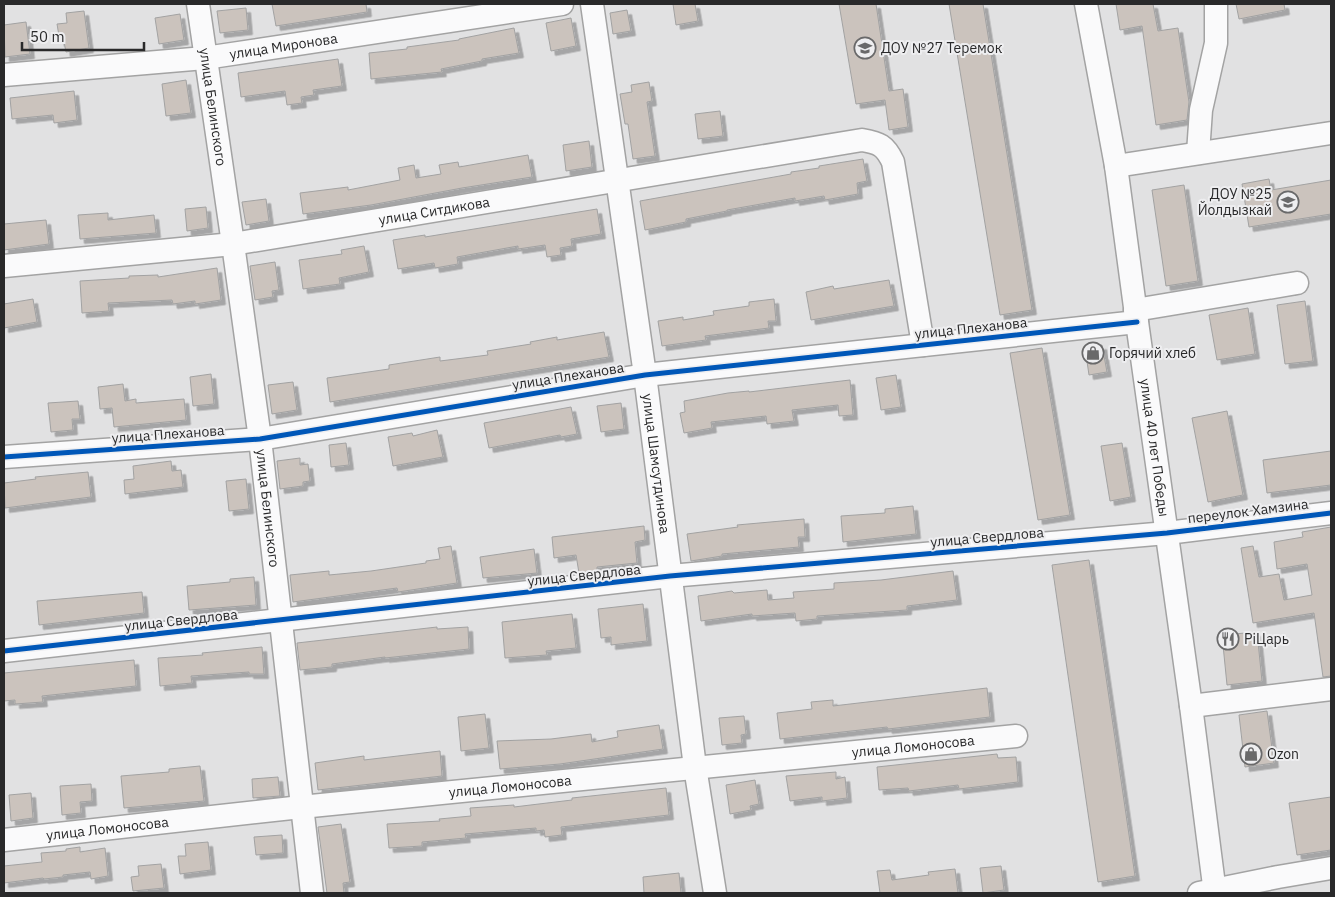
<svg xmlns="http://www.w3.org/2000/svg" width="1335" height="897" viewBox="0 0 1335 897" font-family="'IBM Plex Sans',sans-serif">
  <style>
    .building { fill: #cbc3bd; stroke: #a2a2a2; filter: url(#shadow) }
    .lines { fill: none; stroke-linecap: round; stroke-linejoin: round }
    .minor-casing { stroke: #a3a3a3; stroke-width: 25 }
    .minor { stroke: #fafafb; stroke-width: 22 }
    .cycleway-casing { stroke: #eeeef0; stroke-width: 8 }
    .cycleway { stroke: #0057b8; stroke-width: 5 }
    .labels { text-anchor: middle; dominant-baseline: central; stroke-width: 4; stroke-linejoin: round; paint-order: stroke }
    .street-label { font-size: 14px; fill: #29292a; stroke: #eeeef0 }
    .poi-label { font-size: 14px; fill: #29292a; stroke: #eeeef0; text-anchor: start }
  </style>
  <defs>
    <filter id="shadow"><feDropShadow dx="4.5" dy="4.5" stdDeviation="0" flood-color="#0004"/></filter>
  </defs>
  <rect width="100%" height="100%" fill="#e1e1e2"/>
  <g class="building">
    <polygon points="272,4 366,4 367,12 276,26"/>
    <polygon points="673,4 695,4 698,21 676,25"/>
    <polygon points="839,4 876,4 889,91 903,89 908,127 889,130 885,100 856,104"/>
    <polygon points="949,4 983,4 1032,310 1000,315"/>
    <polygon points="1116,4 1153,4 1158,31 1178,28 1189,102 1187,120 1156,125 1142,26 1120,30"/>
    <polygon points="1236,4 1284,4 1285,10 1239,19"/>
    <polygon points="246,8 248,30 220,33 217,11"/>
    <polygon points="627,10 631,31 613,34 610,13"/>
    <polygon points="84,11 89,48 66,52 64,42 60,42 57,24 67,23 66,13"/>
    <polygon points="180,14 184,40 159,44 155,18"/>
    <polygon points="571,18 576,46 551,51 546,23"/>
    <polygon points="26,22 30,54 5,57 4,25"/>
    <polygon points="514,28 519,53 482,59 482,61 441,69 442,72 371,79 369,53 407,49 407,47 459,40 459,39"/>
    <polygon points="338,59 342,86 313,90 314,95 301,97 302,103 287,105 285,91 241,97 238,73"/>
    <polygon points="186,80 191,113 166,116 162,84"/>
    <polygon points="649,82 652,101 647,102 655,156 633,159 628,124 625,124 620,94 632,92 631,85"/>
    <polygon points="74,91 77,120 54,123 53,115 12,119 10,98"/>
    <polygon points="720,111 723,136 698,139 695,114"/>
    <polygon points="589,141 592,167 566,171 563,145"/>
    <polygon points="528,155 532,177 462,188 371,205 303,214 300,193 348,187 348,190 400,180 398,168 414,165 416,178 441,174 439,165 458,162 459,167"/>
    <polygon points="863,159 867,181 857,183 858,194 825,200 824,196 795,201 795,198 727,210 727,211 686,219 686,222 645,230 640,201 791,174 791,172 819,168 819,166"/>
    <polygon points="1269,179 1271,190 1331,180 1331,214 1249,227 1242,184"/>
    <polygon points="1184,185 1198,281 1166,286 1152,190"/>
    <polygon points="266,199 269,221 246,225 242,202"/>
    <polygon points="206,207 208,228 187,231 185,209"/>
    <polygon points="597,209 601,234 571,239 572,246 560,248 561,255 547,257 545,245 518,249 518,246 457,257 458,264 435,268 434,263 398,269 393,240 425,235 425,237"/>
    <polygon points="108,213 108,220 154,215 156,233 80,239 78,215"/>
    <polygon points="46,220 49,244 4,250 4,224"/>
    <polygon points="364,246 369,272 339,278 340,284 303,289 299,260 342,254 341,250"/>
    <polygon points="275,262 279,290 272,291 273,297 255,300 250,266"/>
    <polygon points="217,268 221,300 195,304 195,301 173,304 172,300 108,303 109,311 82,313 80,281 129,278 129,276 158,275 158,277"/>
    <polygon points="889,280 894,306 811,320 806,292 833,286 834,289"/>
    <polygon points="33,299 37,322 4,328 4,304"/>
    <polygon points="774,299 776,321 768,321 769,328 705,336 706,340 662,346 658,321 683,317 683,320 714,315 713,311 749,306 749,302"/>
    <polygon points="1305,301 1313,361 1285,364 1277,305"/>
    <polygon points="1248,308 1255,354 1217,360 1209,315"/>
    <polygon points="604,332 609,357 330,402 327,378 389,369 389,365 440,357 440,361 488,355 487,351 531,344 530,342 557,337 557,340"/>
    <polygon points="1102,345 1107,372 1089,375 1085,348"/>
    <polygon points="1042,348 1070,515 1038,520 1010,353"/>
    <polygon points="211,374 214,404 193,406 190,377"/>
    <polygon points="896,375 901,407 881,410 876,378"/>
    <polygon points="850,380 853,415 839,416 838,405 792,410 794,421 767,424 766,416 711,422 712,428 684,433 680,413 685,412 684,401 728,393 749,391 749,392"/>
    <polygon points="293,382 297,410 272,414 268,385"/>
    <polygon points="123,384 125,401 136,399 136,403 184,399 186,420 114,427 112,408 100,409 98,387"/>
    <polygon points="78,401 80,419 72,419 73,430 51,432 48,403"/>
    <polygon points="621,403 624,429 601,432 597,406"/>
    <polygon points="571,407 577,434 561,437 560,435 489,448 484,423"/>
    <polygon points="1227,411 1243,495 1208,502 1192,418"/>
    <polygon points="437,430 443,457 393,466 388,437 412,433 413,436"/>
    <polygon points="346,443 349,465 331,467 329,445"/>
    <polygon points="1122,443 1131,497 1110,501 1101,446"/>
    <polygon points="1331,451 1331,485 1267,493 1263,460"/>
    <polygon points="300,458 300,465 308,464 310,481 303,482 303,486 280,489 277,461"/>
    <polygon points="171,461 172,471 181,470 183,487 125,494 124,480 134,479 133,466"/>
    <polygon points="88,472 91,497 5,508 4,483 36,479 35,477"/>
    <polygon points="246,479 249,509 229,511 226,481"/>
    <polygon points="913,506 916,534 843,542 841,516 885,513 885,509"/>
    <polygon points="804,519 805,537 798,537 799,547 722,554 722,556 691,561 687,534 738,527 737,525"/>
    <polygon points="644,526 645,540 635,542 637,563 597,567 597,571 579,573 576,555 554,558 552,537"/>
    <polygon points="1331,527 1331,676 1323,677 1314,613 1253,623 1241,548 1253,546 1259,577 1279,574 1284,600 1312,595 1307,564 1277,569 1274,542 1303,537 1302,532"/>
    <polygon points="451,546 457,583 398,592 397,588 293,602 290,575 329,571 329,575 371,571 426,563 426,561 440,559 438,548"/>
    <polygon points="534,549 537,573 483,578 480,557"/>
    <polygon points="1089,560 1135,876 1098,882 1052,565"/>
    <polygon points="953,571 957,600 907,606 907,610 817,616 817,619 796,621 795,613 752,616 752,614 701,621 698,596 732,591 734,593 767,590 768,600 794,598 793,592 834,589 834,583 881,580"/>
    <polygon points="254,577 256,605 189,610 187,586 230,582 230,579"/>
    <polygon points="142,592 144,613 39,625 37,601"/>
    <polygon points="643,604 647,641 611,645 611,637 601,638 598,609"/>
    <polygon points="572,614 576,648 546,651 547,655 505,658 502,622"/>
    <polygon points="437,627 437,629 468,627 469,649 385,658 385,657 332,664 332,667 300,670 297,643"/>
    <polygon points="1257,632 1262,681 1227,685 1222,635"/>
    <polygon points="262,647 264,674 249,674 249,672 191,676 192,683 160,686 158,658 203,655 202,653"/>
    <polygon points="134,660 136,686 42,696 43,702 15,704 15,700 4,701 4,673"/>
    <polygon points="987,688 990,717 888,729 887,727 780,739 777,713 812,709 811,702 833,700 833,706"/>
    <polygon points="1267,711 1274,763 1245,767 1239,715"/>
    <polygon points="485,714 489,748 461,751 458,717"/>
    <polygon points="744,716 746,734 741,735 742,743 722,745 719,718"/>
    <polygon points="659,725 663,749 560,764 500,769 497,741 551,739 591,734 592,742 618,737 617,731"/>
    <polygon points="440,751 442,776 318,790 315,763 364,756 364,760"/>
    <polygon points="997,754 998,758 1016,757 1018,782 959,789 958,785 909,791 908,788 879,790 877,767"/>
    <polygon points="200,766 204,801 124,808 121,776 169,772 169,769"/>
    <polygon points="836,772 836,779 845,777 847,798 822,801 822,797 790,801 786,776"/>
    <polygon points="278,777 280,796 253,798 252,779"/>
    <polygon points="755,780 759,804 750,806 751,810 730,814 726,785"/>
    <polygon points="91,784 92,801 80,802 81,813 62,815 60,786"/>
    <polygon points="666,788 669,815 561,827 562,835 545,837 544,830 536,831 536,828 465,834 466,838 422,842 422,846 389,848 387,824 440,821 439,819 471,816 470,808 514,805 514,807 572,800 572,798"/>
    <polygon points="31,793 33,818 11,821 9,795"/>
    <polygon points="1331,797 1331,850 1297,855 1289,803"/>
    <polygon points="341,824 350,882 343,883 344,893 327,893 318,827"/>
    <polygon points="282,835 283,853 256,855 254,837"/>
    <polygon points="208,842 211,870 180,874 178,856 186,856 185,844"/>
    <polygon points="80,847 80,852 105,848 108,876 91,879 90,872 63,875 63,877 44,879 43,878 4,883 4,866 42,862 41,853 66,851 66,849"/>
    <polygon points="161,864 164,888 133,891 131,877 139,876 138,866"/>
    <polygon points="1001,866 1004,890 983,893 980,868"/>
    <polygon points="955,869 958,893 880,893 877,871 890,870 892,880 929,875 928,872"/>
    <polygon points="679,873 681,893 644,893 643,877"/>
  </g>
  <g class="lines">
    <g class="minor-casing">
      <g id="minor">
        <path id="s1" d="M198,4L233,244L260,439L312,893"/>
        <path id="s2" d="M592,4L645,375L695,767L715,893"/>
        <path id="s3" d="M1086,4L1116,166L1137,322L1191,706L1215,893"/>
        <path id="s4" d="M4,75L205,58L562,4"/>
        <polyline points="1198,153 1201,110 1216,43 1216,4"/>
        <polyline points="1116,166 1331,133"/>
        <path id="s5" d="M4,266L233,244L862,140C879,143 885,145 893,162L923,345"/>
        <polyline points="1135,310 1297,283"/>
        <polyline points="4,457 260,439 645,375 1137,322"/>
        <polyline points="4,651 670,576 1167,533 1331,513"/>
        <polyline points="1191,706 1331,689"/>
        <path id="s6" d="M4,840L301,807L1016,736"/>
        <polyline points="1199,893 1278,877 1331,868"/>
      </g>
    </g>
    <use href="#minor" class="minor"/>
    <g class="cycleway-casing">
      <g id="cycleway">
        <polyline points="4,457 260,439 645,375 1137,322"/>
        <polyline points="4,651 670,576 1167,533 1331,513"/>
      </g>
    </g>
    <use href="#cycleway" class="cycleway"/>
  </g>
  <defs>
    <g id="school-ring" transform="scale(1.125)"><circle r="9.5" fill="#eeeef0" stroke="#69696a" stroke-width="1.5"/><path d="M0-5L7-2L0 1L-7-2ZM-4 1L0 2.5L4 1V4Q0 6-4 4Z" fill="#69696a"/></g>
    <g id="shop-ring" transform="scale(1.125)"><circle r="9.5" fill="#eeeef0" stroke="#69696a" stroke-width="1.5"/><path d="M-5-2.5h2.3a2.7 3.5 0 0 1 5.4 0H5L5.5 6h-11ZM-1.5-2.5h3a1.5 2.3 0 0 0-3 0Z" fill="#69696a"/></g>
    <g id="restaurant-ring" transform="scale(1.125)"><circle r="9.5" fill="#eeeef0" stroke="#69696a" stroke-width="1.5"/><path d="M-5-6h1v4h1v-4h1v4h1v-4h1v5L-1.5 .5V6h-2V.5L-5-1ZM5-6V6H3V1.5H1.5Q1.5-4 5-6Z" fill="#69696a"/></g>
  </defs>
  <g fill-rule="evenodd">
    <use href="#school-ring" x="865" y="48"/>
    <use href="#school-ring" x="1288" y="202"/>
    <use href="#shop-ring" x="1093" y="353"/>
    <use href="#restaurant-ring" x="1228" y="639"/>
    <use href="#shop-ring" x="1251" y="754"/>
  </g>
  <g class="labels">
    <g class="street-label">
      <text stroke="none"><textPath href="#s4" startOffset="281">улица Миронова</textPath></text>
      <text stroke="none"><textPath href="#s1" startOffset="104">улица Белинского</textPath></text>
      <text stroke="none"><textPath href="#s5" startOffset="434">улица Ситдикова</textPath></text>
      <text transform="translate(971 328) rotate(-6)">улица Плеханова</text>
      <text transform="translate(568 376) rotate(-9)">улица Плеханова</text>
      <text transform="translate(168 434) rotate(-4)">улица Плеханова</text>
      <text stroke="none"><textPath href="#s3" startOffset="449">улица 40 лет Победы</textPath></text>
      <text stroke="none"><textPath href="#s2" startOffset="464">улица Шамсутдинова</textPath></text>
      <text stroke="none"><textPath href="#s1" startOffset="509">улица Белинского</textPath></text>
      <text transform="translate(1248 511) rotate(-7)">переулок Хамзина</text>
      <text transform="translate(987 537) rotate(-5)">улица Свердлова</text>
      <text transform="translate(584 575) rotate(-6)">улица Свердлова</text>
      <text transform="translate(181 620) rotate(-6)">улица Свердлова</text>
      <text stroke="none"><textPath href="#s6" startOffset="914">улица Ломоносова</textPath></text>
      <text stroke="none"><textPath href="#s6" startOffset="509">улица Ломоносова</textPath></text>
      <text stroke="none"><textPath href="#s6" startOffset="104">улица Ломоносова</textPath></text>
    </g>
    <g class="poi-label">
      <text x="881" y="48">ДОУ №27 Теремок</text>
      <text x="1272" y="194" text-anchor="end">ДОУ №25<tspan x="1272" dy="16">Йолдызкай</tspan></text>
      <text x="1109" y="353">Горячий хлеб</text>
      <text x="1244" y="639">PiЦарь</text>
      <text x="1267" y="754">Ozon</text>
    </g>
  </g>
  <rect width="1335" height="897" fill="none" stroke="#29292a" stroke-width="10"/>
  <path d="M22 42v8h122v-8" fill="none" stroke="#29292a" stroke-width="2.5"/>
  <text x="30" y="42" font-size="15" fill="#29292a" stroke="#eeeef0" stroke-width="4" paint-order="stroke">50 m</text>
</svg>
